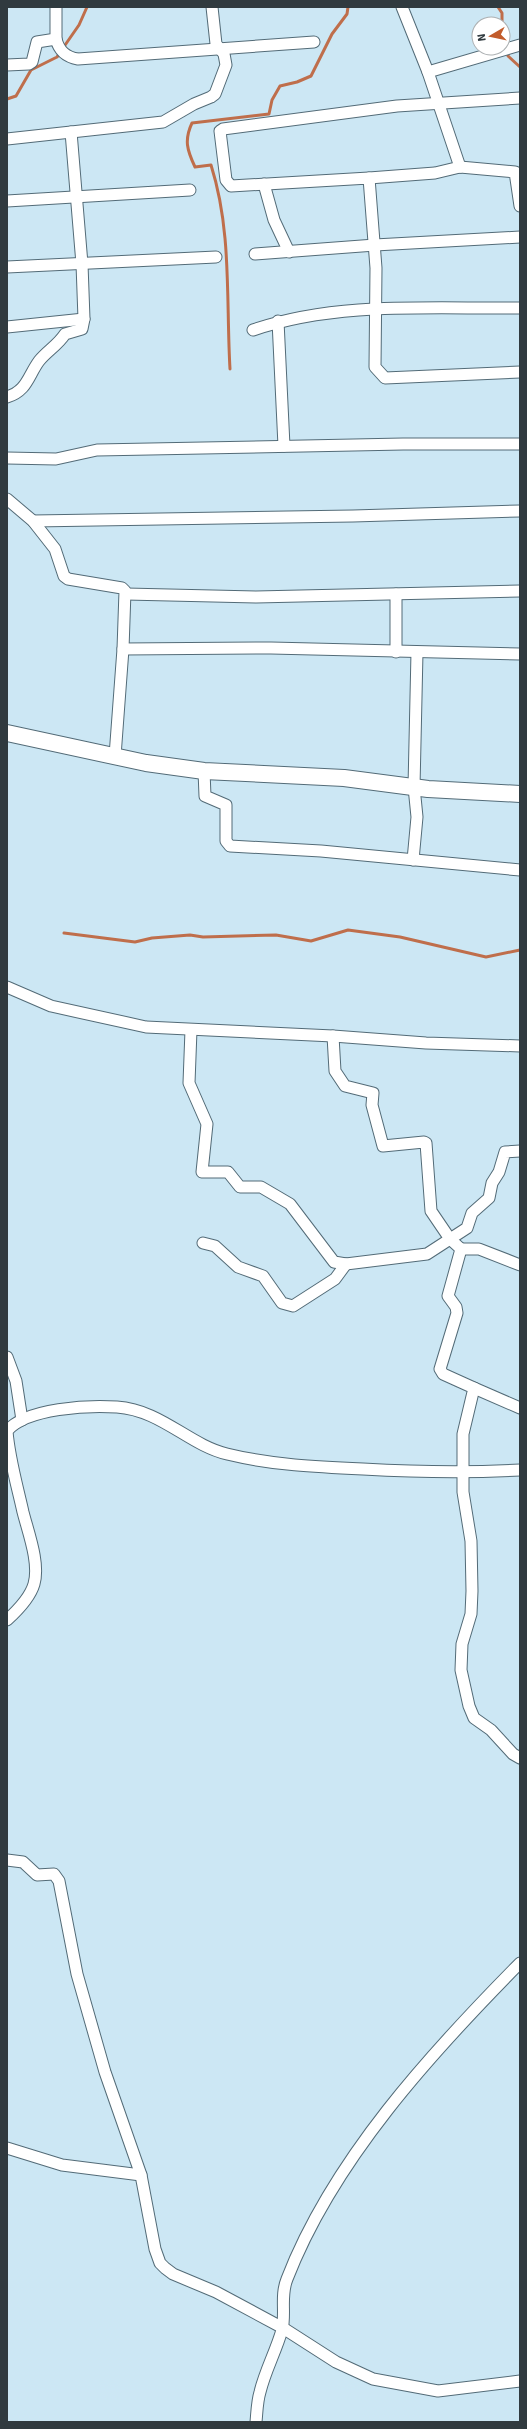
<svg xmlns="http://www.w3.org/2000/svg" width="527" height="2429" viewBox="0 0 527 2429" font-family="Signika,sans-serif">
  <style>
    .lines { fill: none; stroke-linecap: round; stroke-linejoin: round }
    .stream { stroke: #bf6e4b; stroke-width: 3 }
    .street-casing { stroke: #536b77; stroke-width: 13 }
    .secondary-casing { stroke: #536b77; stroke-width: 18 }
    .street { stroke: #fff; stroke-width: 11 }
    .secondary { stroke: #fff; stroke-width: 16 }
  </style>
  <rect width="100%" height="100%" fill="#cce7f4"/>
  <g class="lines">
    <g class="stream">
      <polyline points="498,7 502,13 502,24"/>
      <polyline points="503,27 508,46"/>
      <polyline points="63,48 79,25 87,7"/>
      <polyline points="508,52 508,56 520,67"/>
      <polyline points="7,99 16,96 31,70 57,57 60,53"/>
      <path d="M230,369C226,300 232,231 211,165L195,167C187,150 184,140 192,123L269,114L272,100L280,86L297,82L311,76L332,34L347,14L348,7"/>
      <polyline points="64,933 135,942 152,938 190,935 203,937 276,935 311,941 348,930 400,937 486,957 520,950"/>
    </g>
    <g class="street-casing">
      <g id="street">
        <polyline points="402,7 428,72 460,167"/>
        <path d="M56,39C59,51 66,57 78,59L314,42"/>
        <polyline points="7,65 29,64 32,62 37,42 56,39 56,7"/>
        <polyline points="428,72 520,45"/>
        <polyline points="520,98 397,106 223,129 220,131 226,180 231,186 369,178 376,268 375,367 385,378 520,372"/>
        <polyline points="7,139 163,122 194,104 211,97 215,94 226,65 224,54 216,44 212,7"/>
        <polyline points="369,178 435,173 460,167 515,172 520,206"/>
        <polyline points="264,184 274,220 289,252"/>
        <polyline points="7,201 190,190"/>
        <polyline points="255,254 375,245 520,237"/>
        <polyline points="7,267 216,257"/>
        <polyline points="278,321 284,446"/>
        <polyline points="7,327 84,319"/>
        <path d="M253,330C337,301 432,309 520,308"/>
        <path d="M7,397C27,391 28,376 39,361C47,351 58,345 65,334L82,329L84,319L82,264L71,132"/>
        <polyline points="7,458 56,459 97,450 403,444 520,444"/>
        <polyline points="7,499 33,521 55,549 64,576 68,579 122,588 125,591 123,649 115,756"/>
        <polyline points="33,521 353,516 520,511"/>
        <polyline points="126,594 256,597 520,591"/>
        <polyline points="123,649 271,648 520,654"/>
        <polyline points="396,652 396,594"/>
        <polyline points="204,771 205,796 226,805 226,841 230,846 321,851 520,870"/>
        <polyline points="413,860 417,817 414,787 417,652"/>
        <polyline points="7,987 51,1006 146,1027 333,1036 426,1043 520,1046"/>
        <polyline points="191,1030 189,1083 207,1124 202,1172 228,1172 240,1187 261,1187 290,1204 334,1262 346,1264 427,1254 467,1228 472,1213 489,1198 492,1183 499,1172 505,1152 520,1151"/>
        <polyline points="333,1036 335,1071 345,1086 373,1093 372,1105 383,1146 424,1142 426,1143 431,1211 450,1239 461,1249 448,1296 456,1307 457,1313 440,1369 443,1374 474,1388 463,1434 463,1492 471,1541 472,1591 471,1614 462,1644 461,1670 469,1706 474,1718 491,1730 513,1754 520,1758"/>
        <polyline points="203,1243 215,1246 238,1267 263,1276 282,1303 293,1306 335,1279 346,1264"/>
        <polyline points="461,1249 479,1249 520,1265"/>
        <polyline points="7,1357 16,1381 22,1420"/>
        <polyline points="474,1388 520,1408"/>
        <path d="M7,1620C18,1610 30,1598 34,1584C40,1563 28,1532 23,1512C17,1485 9,1458 7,1431C26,1408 89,1405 117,1407C161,1410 189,1445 227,1454C272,1465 317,1467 363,1469C415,1472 467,1473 520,1470"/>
        <polyline points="7,1860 23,1862 37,1875 54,1874 59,1881 77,1974 105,2072 141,2175 155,2249 160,2263 165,2268 173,2274 216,2292 283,2328 336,2362 373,2379 438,2391 520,2381"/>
        <polyline points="7,2148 62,2165 141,2175"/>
        <path d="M256,2422C257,2412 257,2402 260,2392C265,2371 276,2351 282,2330C286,2313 280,2296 287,2279C333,2160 431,2053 520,1963"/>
      </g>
    </g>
    <g class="secondary-casing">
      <polyline id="secondary" points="7,733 146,763 204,771 344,778 428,789 520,794"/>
    </g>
    <use href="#street" class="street"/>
    <use href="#secondary" class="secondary"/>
  </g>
  <rect width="527" height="2429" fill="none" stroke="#303a3f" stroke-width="16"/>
  <g transform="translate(491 36) rotate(261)"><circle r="19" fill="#ffffff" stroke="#acb0b2"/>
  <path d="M0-3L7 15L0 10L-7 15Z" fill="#c25c2c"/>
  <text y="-6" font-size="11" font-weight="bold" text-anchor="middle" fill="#303a3f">N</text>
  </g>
</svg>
